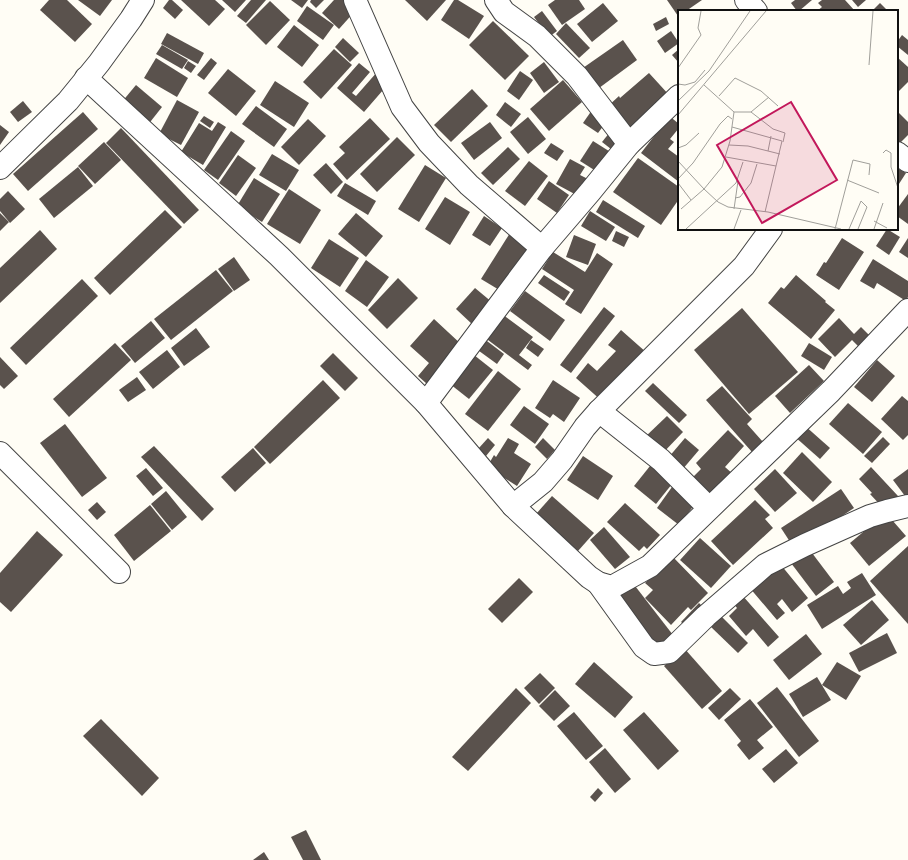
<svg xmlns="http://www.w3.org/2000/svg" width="908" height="860" viewBox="0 0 908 860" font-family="'Playfair Display',serif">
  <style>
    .building { fill: #5a524d }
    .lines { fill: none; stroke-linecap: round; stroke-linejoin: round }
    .minor-casing { stroke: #444; stroke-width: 24 }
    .minor { stroke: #fff; stroke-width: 22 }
    .inset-road { fill: none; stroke: #a09f9a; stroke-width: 1 }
    .view { fill: #c2185b; fill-opacity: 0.15; stroke: #c2185b; stroke-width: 2 }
    .inset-edge { fill: none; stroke: #111; stroke-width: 2 }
  </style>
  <rect width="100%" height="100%" fill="#fffdf5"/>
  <g class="building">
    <polygon points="49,0 67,0 92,24 75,42 40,10"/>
    <polygon points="78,0 112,0 100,16"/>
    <polygon points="169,0 172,0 183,10 175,19 163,8"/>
    <polygon points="181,0 215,0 225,9 209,26"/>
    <polygon points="222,0 246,0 235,12"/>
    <polygon points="251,0 266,0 246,23 237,16"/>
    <polygon points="291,0 308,0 302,8"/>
    <polygon points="311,0 324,0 316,8 310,2"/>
    <polygon points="334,0 346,0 356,10 339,29 322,13"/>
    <polygon points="405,0 446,0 427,21"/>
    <polygon points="454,0 458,0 484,16 469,39 441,20"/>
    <polygon points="555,0 579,0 585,9 562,25 548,5"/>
    <polygon points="667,0 702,0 686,11 679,11 679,16 678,16"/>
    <polygon points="795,0 812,0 799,11 797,11 791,3"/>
    <polygon points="822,0 845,0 855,11 817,11 822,7 818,3"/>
    <polygon points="852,0 866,0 858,7"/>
    <polygon points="270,1 290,20 266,45 246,25"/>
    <polygon points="603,3 618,21 592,42 577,24"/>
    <polygon points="880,3 888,11 872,11"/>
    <polygon points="307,6 334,25 323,40 297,21"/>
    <polygon points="542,11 557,31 549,37 534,17"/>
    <polygon points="666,17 669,24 656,31 653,24"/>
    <polygon points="493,21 529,56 505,80 469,45"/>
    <polygon points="566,23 590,48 579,58 556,34"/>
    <polygon points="294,25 319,45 302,67 277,47"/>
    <polygon points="671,31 679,43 665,53 657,41"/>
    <polygon points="167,33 204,53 198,64 161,44"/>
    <polygon points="902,35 908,40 908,55 897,46 897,42"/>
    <polygon points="343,38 359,53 350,62 335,47"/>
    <polygon points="623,40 637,60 595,91 580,70"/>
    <polygon points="162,45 188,60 182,69 156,54"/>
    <polygon points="334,49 352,65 321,99 303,82"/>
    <polygon points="679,49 679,63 672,55"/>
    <polygon points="897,57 908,67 908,82 897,93"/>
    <polygon points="156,58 188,78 177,97 144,78"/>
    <polygon points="211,58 217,63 204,80 197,75"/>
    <polygon points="188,61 196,66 191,73 184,68"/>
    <polygon points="544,62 559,82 544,93 530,73"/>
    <polygon points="359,63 370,72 352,93 356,96 378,71 390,82 364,112 337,88"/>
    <polygon points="228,69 256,91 236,116 208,93"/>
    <polygon points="520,71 533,80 519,100 507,91"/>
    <polygon points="649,73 670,96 628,133 606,108 619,96 620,98"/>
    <polygon points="563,80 582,102 549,131 530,109"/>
    <polygon points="275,81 309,103 294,127 260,105"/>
    <polygon points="136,85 162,107 147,126 121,103"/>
    <polygon points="472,89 488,106 451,142 434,125"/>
    <polygon points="177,100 199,112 181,145 159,134"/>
    <polygon points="23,101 32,112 18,122 10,112"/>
    <polygon points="505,102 521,114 511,127 496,115"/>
    <polygon points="256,106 287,129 274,147 242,124"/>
    <polygon points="592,110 607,121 598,133 583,123"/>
    <polygon points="897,111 908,122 908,135 900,143 897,141"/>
    <polygon points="83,112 98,129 28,191 13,174"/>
    <polygon points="667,114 679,124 679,128 670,139 674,142 668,149 679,157 679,182 641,153 655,135 652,133"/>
    <polygon points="204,116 214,122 210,128 200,121"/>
    <polygon points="528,117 546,139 528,154 510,132"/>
    <polygon points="370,118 390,139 347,180 333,164 345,153 339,147"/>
    <polygon points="308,119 326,136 299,165 281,147"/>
    <polygon points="218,122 226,127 203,165 181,152 199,123 212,131"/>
    <polygon points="490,122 502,138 474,160 461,143"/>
    <polygon points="0,125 9,132 0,145"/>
    <polygon points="121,128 199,210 184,224 106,143"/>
    <polygon points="231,131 245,141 218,180 204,170"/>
    <polygon points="610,132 619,138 611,149 602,142"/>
    <polygon points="397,137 415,155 377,192 360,174"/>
    <polygon points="593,141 612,153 599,173 580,161"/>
    <polygon points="104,142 121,160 95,184 78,166"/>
    <polygon points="551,143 564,151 557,161 544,153"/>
    <polygon points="508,147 520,159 493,185 481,173"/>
    <polygon points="272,154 299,170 286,191 259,175"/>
    <polygon points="238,155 256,168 236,196 219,183"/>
    <polygon points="638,158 679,187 679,199 661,225 613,192"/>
    <polygon points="570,159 585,167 580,175 592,181 582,198 556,184"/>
    <polygon points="529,161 548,176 525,206 505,191"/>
    <polygon points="326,163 343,182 331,194 313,175"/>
    <polygon points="425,165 446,178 419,222 398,209"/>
    <polygon points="78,167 93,186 54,218 39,199"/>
    <polygon points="897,168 906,173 897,187"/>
    <polygon points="254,178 280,194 262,222 237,206"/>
    <polygon points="549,181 569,195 557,213 537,199"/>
    <polygon points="345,183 376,201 368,215 337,196"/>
    <polygon points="289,189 321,210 300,244 267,224"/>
    <polygon points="8,191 25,209 10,223 0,211 0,199"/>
    <polygon points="908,194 908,224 897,216 897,209"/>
    <polygon points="445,197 470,212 450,245 425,229"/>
    <polygon points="603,200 645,226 638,238 596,212"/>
    <polygon points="165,210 182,227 110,295 94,278"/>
    <polygon points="590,211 615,227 606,241 581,226"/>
    <polygon points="0,213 9,222 0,231"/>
    <polygon points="356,213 383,236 366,257 338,234"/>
    <polygon points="484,216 502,228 490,246 472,235"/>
    <polygon points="887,229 900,237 889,255 876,246"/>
    <polygon points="40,230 57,249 0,303 0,268"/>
    <polygon points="616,231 629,237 624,247 612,241"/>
    <polygon points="510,233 530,245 501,291 481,279"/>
    <polygon points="574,235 596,244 588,265 566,257"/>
    <polygon points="842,238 864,252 839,290 816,275 824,262 826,263"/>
    <polygon points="908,238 908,258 899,252"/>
    <polygon points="329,239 359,258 340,287 311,268"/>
    <polygon points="553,252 585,272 597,253 613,264 581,314 565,304 574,290 542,269"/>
    <polygon points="234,257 250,280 234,291 218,269"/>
    <polygon points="873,259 908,281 908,297 906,301 877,283 874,289 860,281"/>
    <polygon points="366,260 389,277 367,307 345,291"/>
    <polygon points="216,270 233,291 171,340 154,319"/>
    <polygon points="544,275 570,292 564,301 538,283"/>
    <polygon points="796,275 826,301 825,302 835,310 811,339 768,303 781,287 784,289"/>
    <polygon points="398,278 418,298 387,329 368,310"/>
    <polygon points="82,279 98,296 26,365 10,348"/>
    <polygon points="475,288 493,303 473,325 456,309"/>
    <polygon points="525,291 565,320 550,341 510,311"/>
    <polygon points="604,307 615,316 571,373 560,365"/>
    <polygon points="742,308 798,372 749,414 694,350"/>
    <polygon points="502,314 533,337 519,355 532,365 528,370 484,337"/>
    <polygon points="839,318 854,334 861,327 869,335 858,346 852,340 835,357 818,339"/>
    <polygon points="434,319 462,345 427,384 418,376 429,363 410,346"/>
    <polygon points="151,321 165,338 135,363 121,346"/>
    <polygon points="196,328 210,347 184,366 171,348"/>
    <polygon points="621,330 647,353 603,402 576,378 588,363 597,371 616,351 608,345"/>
    <polygon points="483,338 504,354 497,364 475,348"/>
    <polygon points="531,340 544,349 538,357 526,348"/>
    <polygon points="115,343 131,360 69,417 53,399"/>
    <polygon points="809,343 832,357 824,370 801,356"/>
    <polygon points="167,350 180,367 153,389 139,372"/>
    <polygon points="333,353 358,378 345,391 320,366"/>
    <polygon points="474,355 493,370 469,399 450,384"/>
    <polygon points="0,357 18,376 4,389 0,385"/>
    <polygon points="877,360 895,376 872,402 854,387"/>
    <polygon points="809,365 824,381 790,413 775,396"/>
    <polygon points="498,371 521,389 488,431 465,414"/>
    <polygon points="137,377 146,390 128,402 119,390"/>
    <polygon points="323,380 340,398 270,464 254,447"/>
    <polygon points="553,380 580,398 564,422 553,414 550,418 535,408"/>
    <polygon points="653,383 687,415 679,423 645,391"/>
    <polygon points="722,386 752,419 747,424 763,442 752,452 706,400"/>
    <polygon points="902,396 908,401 908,435 903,440 881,419"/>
    <polygon points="848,403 882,432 863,454 829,424"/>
    <polygon points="524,406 549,424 535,444 510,425"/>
    <polygon points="667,416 683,432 661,455 644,438"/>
    <polygon points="65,424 107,478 82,497 40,443"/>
    <polygon points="804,425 830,448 820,459 794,436"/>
    <polygon points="728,430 744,446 725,467 734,475 708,503 687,483 701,469 696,463"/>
    <polygon points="883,437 890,444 872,463 864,456"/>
    <polygon points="488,438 495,445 486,456 478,449"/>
    <polygon points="508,438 519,444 514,453 531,464 517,486 487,467 494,455 496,457"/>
    <polygon points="543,438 555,450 547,459 535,447"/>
    <polygon points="685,438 699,450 682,470 668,458"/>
    <polygon points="154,446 214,509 202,521 141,457"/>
    <polygon points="253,448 266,463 235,492 221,477"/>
    <polygon points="802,452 832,482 813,502 783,473"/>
    <polygon points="583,456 613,476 598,500 567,480"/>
    <polygon points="654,461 676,479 656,504 634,486"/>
    <polygon points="871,467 898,496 884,509 870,494 872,493 859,479"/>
    <polygon points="146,468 163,488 153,496 136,476"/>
    <polygon points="775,469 797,493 775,512 754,489"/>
    <polygon points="908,469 908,500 893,480"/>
    <polygon points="672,487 695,504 679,525 657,508"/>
    <polygon points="841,489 854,508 794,548 781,528"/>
    <polygon points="166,491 187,517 172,530 151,504"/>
    <polygon points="552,496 594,533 578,551 536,514"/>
    <polygon points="755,500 770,515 765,519 773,528 733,565 711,541"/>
    <polygon points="97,502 106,512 97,520 88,510"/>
    <polygon points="625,503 660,535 647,549 644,546 639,551 607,522"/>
    <polygon points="150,505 171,531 134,561 114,535"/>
    <polygon points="886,513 906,536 869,566 850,543"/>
    <polygon points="604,527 630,557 615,569 590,540"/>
    <polygon points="37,531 63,555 11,612 0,602 0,573"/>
    <polygon points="700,538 731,566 711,588 680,560"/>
    <polygon points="908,546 908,624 870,581"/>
    <polygon points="809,549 834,582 816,596 791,563"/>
    <polygon points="672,556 708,593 691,610 688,607 671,625 645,598 653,590 645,583"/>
    <polygon points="781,565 808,598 792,612 782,599 777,604 785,613 777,620 749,587"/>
    <polygon points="862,573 876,595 822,629 807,605 838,586 843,594 851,588 847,582"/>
    <polygon points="519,578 533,592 502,623 488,609"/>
    <polygon points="632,582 673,635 655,648 615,596"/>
    <polygon points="742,595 779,637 768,647 753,629 746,636 729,616 737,608 733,603"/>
    <polygon points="872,600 889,620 861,645 843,625"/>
    <polygon points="699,603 705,609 687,627 681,622"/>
    <polygon points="721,616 748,643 738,653 711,627"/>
    <polygon points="887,633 897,653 859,672 849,653"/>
    <polygon points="806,634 822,654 789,680 773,660"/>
    <polygon points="684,648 722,691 702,709 664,666"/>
    <polygon points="594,662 633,697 615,718 575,684"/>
    <polygon points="837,662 861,676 846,700 822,685"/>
    <polygon points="540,673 555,688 539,704 524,688"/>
    <polygon points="817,677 831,700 803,717 789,694"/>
    <polygon points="777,687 819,741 799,757 757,703"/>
    <polygon points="516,688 531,703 468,771 452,757"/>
    <polygon points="730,688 741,699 719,720 708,708"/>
    <polygon points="555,690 570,706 554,721 539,706"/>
    <polygon points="750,699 773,727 757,740 764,748 749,760 737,745 741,741 724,720"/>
    <polygon points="574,712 603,746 586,760 557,726"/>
    <polygon points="644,712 679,751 658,770 623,730"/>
    <polygon points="101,719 159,778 142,796 83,736"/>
    <polygon points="605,748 631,779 615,793 589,762"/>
    <polygon points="786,749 798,763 774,783 762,769"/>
    <polygon points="598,788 603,793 595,802 590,797"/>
    <polygon points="306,830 321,860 303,860 291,837"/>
    <polygon points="264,852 269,860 253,860"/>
  </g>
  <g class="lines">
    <g class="minor-casing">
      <g id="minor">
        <polyline points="355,0 402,107 429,143 469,185 542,248"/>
        <polyline points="496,0 504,12 537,36 577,76 629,144"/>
        <polyline points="746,0 756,11"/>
        <polyline points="86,78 279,256 426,403 513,506 589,577 598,583 612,587 650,566 831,391 908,310"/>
        <polyline points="897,153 908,161"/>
        <polyline points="0,168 68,101 99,63 131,19 143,0"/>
        <polyline points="426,403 542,248 590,192 629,144 679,96"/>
        <polyline points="599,411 661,460 709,508"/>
        <polyline points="0,453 119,572"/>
        <polyline points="513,506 543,482 562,460 585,427 599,411 744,266 771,229"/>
        <polyline points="598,583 644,647 654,654 669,652 706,616 765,565 805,545 870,516 887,511 908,506"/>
      </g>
    </g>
    <use href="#minor" class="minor"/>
  </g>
  <g transform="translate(678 10)">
    <rect width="220" height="220" fill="#fffdf5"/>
    <path class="inset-road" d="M191,55L195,1M0,58L23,25L20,18L23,1M0,74L7,75L17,72L27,60M26,75L56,102H73L95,119L107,123L105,132M41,86L57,68L83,81L100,96M0,91L31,61L72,1M73,102L91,87M0,105L88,1M54,117L104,131L87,202M51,135L70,136L102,144M0,138L8,135L21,123M90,141L93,126M205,143L208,140L213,143V157L220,178M48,147L98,156M0,151L26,179L40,192L50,197L90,202L163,219M0,169L15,153L42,114L50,106L54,109M169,170L201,183M0,173L13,190M57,188L62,187L73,173L79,154M3,199L26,179L44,157L52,131L56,102M56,199L60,171M196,211L209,218M8,219L58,173L65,152M56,219L63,200M157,219L175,150L192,154L191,165M171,219L183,191L189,197L180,219M196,219L205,193"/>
    <path class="view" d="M113,92L159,170L84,213L39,135Z"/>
    <rect width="220" height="220" class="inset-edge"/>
  </g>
</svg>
